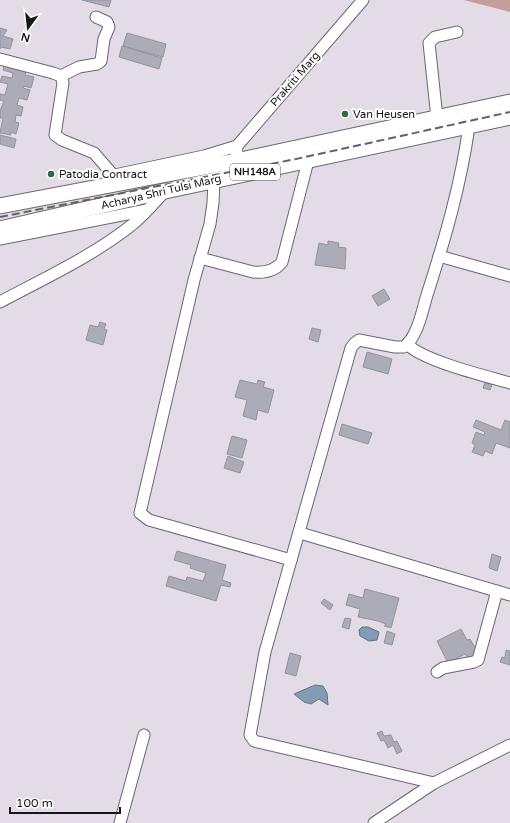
<svg xmlns="http://www.w3.org/2000/svg" width="510" height="823" viewBox="0 0 510 823" font-family="'Varela Round',sans-serif">
  <style>
    .forest { fill: #c49e9a }
    .water { fill: #839bb3; stroke: #637284 }
    .building { fill: #acacb8; stroke: #92929e }
    .lines { fill: none; stroke-linecap: round; stroke-linejoin: round }
    .minor-casing { stroke: #6d6670; stroke-width: 13 }
    .highway-casing { stroke: #6d6670; stroke-width: 17 }
    .minor { stroke: #fff; stroke-width: 11 }
    .highway { stroke: #fff; stroke-width: 15 }
    .rail { stroke: #656066; stroke-width: 2; stroke-dasharray: 8 4; stroke-linecap: butt }
    .poi-dot { fill: #2b703c; stroke: #fff; stroke-width: 1.5 }
    .labels { text-anchor: middle; dominant-baseline: central; stroke-width: 4; stroke-linejoin: round; paint-order: stroke }
    .shield { fill: #fff; stroke: #5d5a5d; stroke-width: 1 }
    .shield-label { font-size: 10px; font-weight: bold; fill: #171418 }
    .street-label { font-size: 11px; fill: #171418; stroke: #fff }
    .poi-label { font-size: 11px; fill: #171418; stroke: #fff; text-anchor: start }
  </style>
  <rect width="100%" height="100%" fill="#e3dbe6"/>
  <polygon class="forest" points="464,0 510,0 510,12"/>
  <g class="water">
    <polygon points="362,627 368,627 379,632 377,640 369,641 360,636 359,630"/>
    <polygon points="315,685 323,686 327,693 328,705 319,699 311,704 304,702 294,694"/>
  </g>
  <g class="building">
    <polygon points="82,0 111,0 109,7"/>
    <polygon points="0,28 7,30 3,36 13,39 10,49 1,47 0,49"/>
    <polygon points="127,33 166,44 163,57 123,46"/>
    <polygon points="122,46 162,58 159,69 119,57"/>
    <polygon points="5,63 27,69 25,75 34,77 31,88 24,86 23,88 30,90 27,100 19,98 17,105 23,107 21,116 16,115 15,122 19,123 16,134 11,132 11,135 0,133 3,118 0,118 0,111 4,101 0,100 0,94 5,95 8,84 0,82 2,76 12,78 13,73 3,70"/>
    <polygon points="0,135 16,139 14,148 0,144"/>
    <polygon points="328,241 339,243 338,247 346,248 345,269 315,265 319,243 328,245"/>
    <polygon points="384,289 390,299 378,306 372,296"/>
    <polygon points="100,322 106,324 104,329 107,330 103,345 86,340 90,325 98,327"/>
    <polygon points="312,328 321,330 318,342 309,339"/>
    <polygon points="367,352 392,359 388,374 363,367"/>
    <polygon points="240,380 257,384 258,380 265,382 263,387 274,390 268,413 258,410 256,420 243,416 247,400 235,397"/>
    <polygon points="485,382 492,385 490,390 483,388"/>
    <polygon points="476,420 501,430 505,420 510,422 510,448 496,443 492,454 485,451 483,456 472,452 475,445 472,443 476,432 484,435 485,432 473,427"/>
    <polygon points="342,424 372,433 368,444 339,435"/>
    <polygon points="232,436 247,440 242,458 227,454"/>
    <polygon points="228,456 244,462 240,473 224,468"/>
    <polygon points="177,551 226,565 222,580 231,583 230,587 221,585 216,601 166,586 169,576 186,581 187,577 203,581 206,573 190,568 191,565 174,560"/>
    <polygon points="492,554 501,557 497,571 489,568"/>
    <polygon points="365,589 399,598 391,628 384,626 386,624 378,621 358,617 360,609 346,605 349,594 363,598"/>
    <polygon points="324,599 333,605 330,610 321,603"/>
    <polygon points="345,618 351,619 349,629 342,627"/>
    <polygon points="461,629 467,640 470,639 478,653 468,658 465,654 448,663 437,641"/>
    <polygon points="387,631 395,634 392,645 384,643"/>
    <polygon points="506,650 510,651 510,665 500,662 502,657 505,658"/>
    <polygon points="290,653 301,656 296,676 285,673"/>
    <polygon points="382,731 384,736 391,735 394,742 397,741 402,751 397,754 393,745 388,748 384,740 381,741 377,733"/>
  </g>
  <g class="lines">
    <g class="minor-casing">
      <g id="minor">
        <polyline points="0,59 53,73 61,76 63,83 55,135 62,140 94,153 121,184"/>
        <polyline points="61,76 79,67 97,64 101,61 104,39 109,27 107,22 96,17"/>
        <polyline points="437,118 429,43 435,37 457,32"/>
        <polyline points="236,161 237,146 363,0"/>
        <polyline points="115,175 204,156 237,146"/>
        <polyline points="214,181 213,203 210,224 194,280 140,513 149,520 291,560"/>
        <polyline points="0,239 147,210"/>
        <polyline points="439,256 510,276"/>
        <path d="M200,258L253,272C264,273 275,271 282,262L308,161"/>
        <path d="M0,302C45,278 93,256 133,224C145,214 155,202 165,191"/>
        <path d="M407,344C423,361 486,376 510,383"/>
        <polyline points="300,533 510,595"/>
        <polyline points="437,672 443,668 474,662 478,660 497,591"/>
        <path d="M434,783L254,741L250,735L265,652L351,348L355,343L359,340L395,347H404C418,336 422,311 427,295C445,239 461,184 469,126"/>
        <polyline points="120,823 144,735"/>
        <polyline points="374,823 434,783 510,745"/>
      </g>
    </g>
    <g class="highway-casing">
      <g id="highway">
        <polyline points="0,206 236,161 510,102"/>
        <polyline points="0,229 165,191 510,117"/>
      </g>
    </g>
    <use href="#minor" class="minor"/>
    <use href="#highway" class="highway"/>
    <polyline class="rail" points="0,217 296,159 510,112"/>
  </g>
  <g class="poi-dot">
    <circle cx="345" cy="114" r="4"/>
    <circle cx="51" cy="174" r="4"/>
  </g>
  <g class="labels">
    <rect class="shield" x="230" y="164" width="50" height="16" rx="3"/>
    <g class="shield-label">
      <text x="255" y="172">NH148A</text>
    </g>
    <g class="street-label">
      <text transform="translate(295 79) rotate(-49)">Prakriti Marg</text>
      <text transform="translate(161 192) rotate(-13)">Acharya Shri Tulsi Marg</text>
    </g>
    <g class="poi-label">
      <text x="353" y="114">Van Heusen</text>
      <text x="59" y="174">Patodia Contract</text>
    </g>
  </g>
  <g transform="translate(28 28) rotate(195)" stroke="#ffffff" stroke-width="3" paint-order="stroke">
  <path d="M0-3L7 15L0 10L-7 15Z" fill="#171418"/>
  <text y="-6" font-size="11" font-weight="bold" text-anchor="middle" fill="#171418">N</text>
  </g>
  <path d="M10 807v6h110v-6" fill="none" stroke="#171418" stroke-width="2"/>
  <text x="16" y="807" font-size="12" fill="#171418" stroke="#ffffff" stroke-width="3" paint-order="stroke">100 m</text>
</svg>
